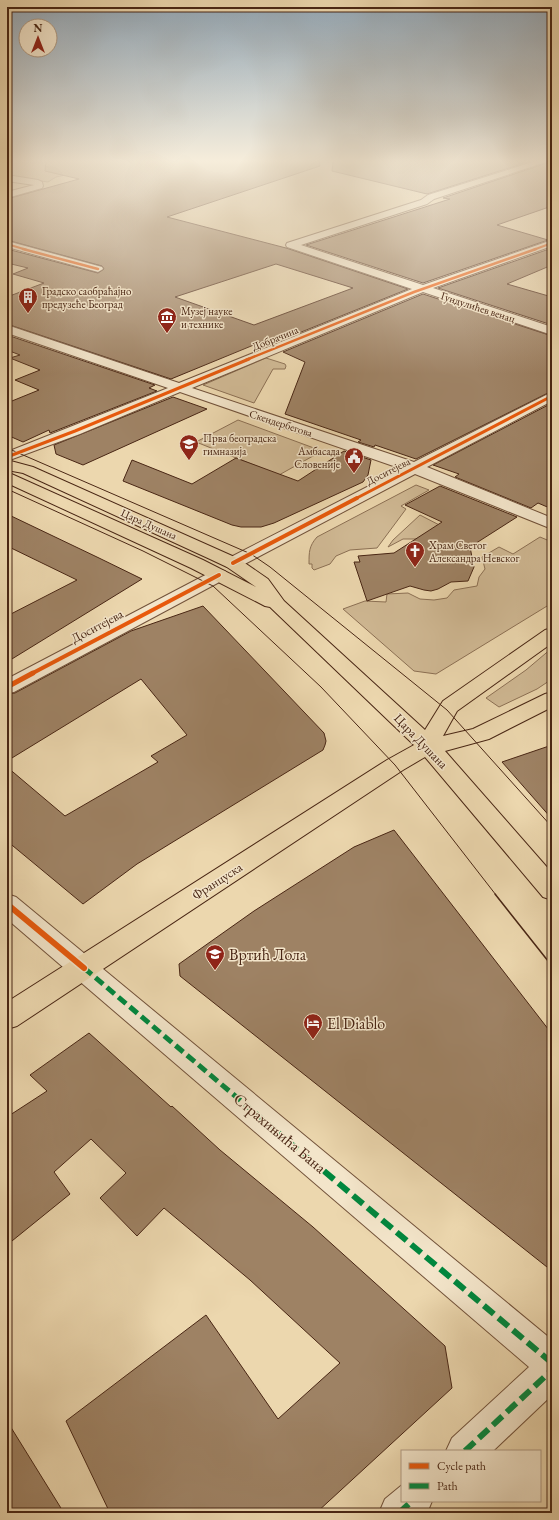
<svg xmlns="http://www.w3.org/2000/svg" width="559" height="1520" viewBox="0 0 559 1520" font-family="'EB Garamond',serif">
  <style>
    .green { fill: #d0b994; stroke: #8c7054 }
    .building { fill: #9e8264; stroke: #492614; fill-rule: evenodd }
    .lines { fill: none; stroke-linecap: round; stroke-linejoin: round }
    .minor-casing { stroke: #72523a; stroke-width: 2 }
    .major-casing { stroke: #492614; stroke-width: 2 }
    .minor { fill: #f3e5ca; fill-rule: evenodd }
    .major { fill: #ecd7ae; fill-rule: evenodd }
    .tram-far1 { stroke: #492614; stroke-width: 1 }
    .tram { stroke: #492614; stroke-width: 1.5 }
    .quiet-far1 { stroke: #00873e; stroke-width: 5; stroke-dasharray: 10 5; stroke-linecap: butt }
    .quiet { stroke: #00873e; stroke-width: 6; stroke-dasharray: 13 6; stroke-linecap: butt }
    .cycleway-far5-casing { stroke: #f3e5ca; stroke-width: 3 }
    .cycleway-far4-casing { stroke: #f3e5ca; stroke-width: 4 }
    .cycleway-far3-casing { stroke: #f3e5ca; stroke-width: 4.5 }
    .cycleway-far2-casing { stroke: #f3e5ca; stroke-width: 6 }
    .cycleway-far1-casing { stroke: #f3e5ca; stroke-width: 8 }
    .cycleway-casing { stroke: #f3e5ca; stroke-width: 9 }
    .cycleway-far5 { stroke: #e8590c; stroke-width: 2 }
    .cycleway-far4 { stroke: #e8590c; stroke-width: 2.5 }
    .cycleway-far3 { stroke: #e8590c; stroke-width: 3 }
    .cycleway-far2 { stroke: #e8590c; stroke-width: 4 }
    .cycleway-far1 { stroke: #e8590c; stroke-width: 5 }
    .cycleway { stroke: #e8590c; stroke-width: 6 }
    .labels { text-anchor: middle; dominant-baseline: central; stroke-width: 3; stroke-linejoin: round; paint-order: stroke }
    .far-poi-label { font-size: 11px; fill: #492614; stroke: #f3e5ca; text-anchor: start }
    .far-street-label { font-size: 11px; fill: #492614; stroke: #f3e5ca }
    .street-label { font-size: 13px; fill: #492614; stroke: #f3e5ca }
    .near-poi-label { font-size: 16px; fill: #492614; stroke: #f3e5ca; text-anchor: start }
    .near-street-label { font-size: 16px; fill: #492614; stroke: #f3e5ca }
  </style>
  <rect width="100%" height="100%" fill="#ecd7ae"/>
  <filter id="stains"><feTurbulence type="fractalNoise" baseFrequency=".005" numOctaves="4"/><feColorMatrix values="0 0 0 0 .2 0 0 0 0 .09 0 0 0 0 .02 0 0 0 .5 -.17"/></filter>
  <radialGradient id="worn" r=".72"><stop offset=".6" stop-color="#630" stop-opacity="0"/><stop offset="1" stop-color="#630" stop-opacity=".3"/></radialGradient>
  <g class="green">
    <polygon points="7,161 99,161 65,175 56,177 48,182 7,176"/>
    <polygon points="266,358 285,364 286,366 285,369 273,369 254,403 203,385"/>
    <polygon points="238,420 322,451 279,475 196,442"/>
    <path d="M416,485L429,490L401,506L406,509L377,548L350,550L336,556L330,564L314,570L312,568V564H309C309,552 309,546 317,537Z"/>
    <polygon points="420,515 447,529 423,539 403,539 388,547 393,540"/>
    <polygon points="540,537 552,542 552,603 436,674 414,671 343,609 365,601 386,602 387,594 408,593 420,599 434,600 447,598 454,590 477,586 479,577 485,569 482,557 499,547 513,554"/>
    <polygon points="552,648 552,679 537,689 499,707 486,698 526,670"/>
  </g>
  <g class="building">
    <path d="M46,161H319L320,166L167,217L286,248L408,289L269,345L261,342L171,379L7,324V297L44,283L13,274L28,268L7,263V249L98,273L104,269L102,266L7,240V199L79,179L45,171ZM276,264L353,288L254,325L175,297Z"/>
    <polygon points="333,161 531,161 427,194 332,171"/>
    <polygon points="547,163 552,165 552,206 497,225 548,240 423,283 306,245 450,199 443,198"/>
    <polygon points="552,248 552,265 507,284 552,297 552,325 438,288"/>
    <polygon points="423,294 552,336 552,391 416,459 375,445 374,447 358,442 361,440 285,414 305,362 283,352"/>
    <polygon points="7,335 155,385 149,388 157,391 50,433 49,430 23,442 7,435 7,403 39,390 15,380 40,370 10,358 20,355 7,350"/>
    <polygon points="173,397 207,409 83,465 56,454 54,445"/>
    <polygon points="552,403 552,509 538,503 531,508 455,477 459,474 433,465"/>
    <polygon points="344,451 371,460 368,475 363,482 274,523 261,527 241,527 232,525 123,481 132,460 192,484 236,458 298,481"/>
    <polygon points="440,486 517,517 470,547 474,567 468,581 451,582 438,589 431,591 424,590 410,586 367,601 354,562 360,562 358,556 394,553 442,522 405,505"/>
    <polygon points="7,514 99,558 142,579 7,662 7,616 77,580 7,546"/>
    <polygon points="203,606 324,733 326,741 325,745 323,750 137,864 83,904 7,841 7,767 65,816 158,762 151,756 187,735 141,679 7,761 7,694 15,693 131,631"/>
    <polygon points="552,745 552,819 502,762"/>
    <polygon points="394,830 552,1034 552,1271 180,976 179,964 254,911 354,847"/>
    <polygon points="89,1033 171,1107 172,1106 220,1150 313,1227 445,1346 452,1388 316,1513 110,1513 66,1421 206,1315 278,1419 340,1363 250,1280 164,1208 137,1236 100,1198 126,1173 91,1139 54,1172 70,1194 7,1245 7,1117 47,1091 30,1075"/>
    <polygon points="7,1421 64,1513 7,1513"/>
  </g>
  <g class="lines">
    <g class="minor-casing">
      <g id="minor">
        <polygon points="536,161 549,161 434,199 427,204 301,245 423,285 552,240 552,246 433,288 552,327 552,335 423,292 192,388 414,462 552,392 552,401 427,467 552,518 552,529 415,474 239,567 233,568 227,567 224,563 227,559 402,469 180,392 80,434 7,461 7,452 168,388 7,333 7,325 179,383 412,289 287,247 286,245 287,243 421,200 428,195"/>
        <polygon points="7,175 38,180 42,182 43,186 42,188 7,198 7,192 34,185 7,181"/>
        <polygon points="7,241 102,267 103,269 98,272 7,247"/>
        <polygon points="219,570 225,571 228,575 225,579 14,692 7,693 7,679 213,571"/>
        <polygon points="7,894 16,897 552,1340 552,1395 493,1451 446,1451 452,1438 529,1367 7,919"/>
        <polygon points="402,1485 402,1501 432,1501 427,1513 379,1513 385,1499"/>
      </g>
    </g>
    <g class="major-casing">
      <g id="major">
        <polygon points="545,161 552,161 552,164"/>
        <polygon points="7,460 33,467 239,559 268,579 284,601 425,730 443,701 545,630 552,628 552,643 457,711 443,736 473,729 545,694 552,692 552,707 489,739 445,751 552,873 552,900 543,897 425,757 403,770 17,1026 7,1029 7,1002 387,760 414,745 270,607 265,606 191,568 7,483 7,472 203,560 256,587 227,567 210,559 23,473 7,470"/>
      </g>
    </g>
    <use href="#minor" class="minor"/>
    <use href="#major" class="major"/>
    <g class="tram-far1">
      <polyline points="7,448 251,554 270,567 447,710 552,827"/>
      <polyline points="7,489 143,551 213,586 321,687 395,765 496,895"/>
    </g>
    <polyline class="tram" points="495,894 552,966"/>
    <polyline class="quiet-far1" points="84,968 325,1172"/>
    <g class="quiet">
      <polyline points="324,1171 552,1363"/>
      <polyline points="465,1451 552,1370"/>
      <polyline points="399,1513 412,1501"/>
    </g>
    <g class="cycleway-far5-casing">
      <g id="cycleway-far5">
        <polyline points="7,244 27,250"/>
        <polyline points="533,250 552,243"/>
      </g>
    </g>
    <g class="cycleway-far4-casing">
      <g id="cycleway-far4">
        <polyline points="23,249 98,269"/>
        <polyline points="246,360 414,292 536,249"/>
      </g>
    </g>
    <g class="cycleway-far3-casing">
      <g id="cycleway-far3">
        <polyline points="7,457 75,431 249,359"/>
        <polyline points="355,499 552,396"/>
      </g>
    </g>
    <g class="cycleway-far2-casing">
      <g id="cycleway-far2">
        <polyline points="233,563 357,498"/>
        <polyline points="31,674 219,575"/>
      </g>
    </g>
    <g class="cycleway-far1-casing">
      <polyline id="cycleway-far1" points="7,687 33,673"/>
    </g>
    <g class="cycleway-casing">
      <polyline id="cycleway" points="7,904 84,968"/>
    </g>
    <use href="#cycleway-far5" class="cycleway-far5"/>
    <use href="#cycleway-far4" class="cycleway-far4"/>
    <use href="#cycleway-far3" class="cycleway-far3"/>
    <use href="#cycleway-far2" class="cycleway-far2"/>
    <use href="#cycleway-far1" class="cycleway-far1"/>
    <use href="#cycleway" class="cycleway"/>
  </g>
  <linearGradient id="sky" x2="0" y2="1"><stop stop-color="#93aabc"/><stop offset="0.43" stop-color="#f6eddb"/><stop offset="1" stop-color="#f6eddb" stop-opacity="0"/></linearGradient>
  <rect width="559" height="374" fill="url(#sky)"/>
  <defs>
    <g id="building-pin" transform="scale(1)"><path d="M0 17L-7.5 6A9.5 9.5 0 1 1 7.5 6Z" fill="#8f2418" stroke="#f3e5ca"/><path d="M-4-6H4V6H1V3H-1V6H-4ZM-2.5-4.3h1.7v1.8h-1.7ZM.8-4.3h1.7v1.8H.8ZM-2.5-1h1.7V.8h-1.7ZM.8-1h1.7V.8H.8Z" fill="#fff"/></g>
    <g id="museum-pin" transform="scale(1)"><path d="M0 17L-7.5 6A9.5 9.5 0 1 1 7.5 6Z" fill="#8f2418" stroke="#f3e5ca"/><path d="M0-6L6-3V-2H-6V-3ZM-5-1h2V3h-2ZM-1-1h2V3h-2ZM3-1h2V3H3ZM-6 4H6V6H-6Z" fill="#fff"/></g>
    <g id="school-pin" transform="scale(1)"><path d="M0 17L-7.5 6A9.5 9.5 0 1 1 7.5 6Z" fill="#8f2418" stroke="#f3e5ca"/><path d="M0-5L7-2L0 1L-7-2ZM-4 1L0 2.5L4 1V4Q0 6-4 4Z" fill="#fff"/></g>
    <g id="civic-pin" transform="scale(1)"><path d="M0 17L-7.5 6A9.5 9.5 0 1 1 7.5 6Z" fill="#8f2418" stroke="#f3e5ca"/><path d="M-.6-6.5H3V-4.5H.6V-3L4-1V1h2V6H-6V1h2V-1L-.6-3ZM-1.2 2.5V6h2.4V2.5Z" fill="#fff"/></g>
    <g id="church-pin" transform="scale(1)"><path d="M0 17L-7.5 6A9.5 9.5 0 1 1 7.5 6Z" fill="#8f2418" stroke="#f3e5ca"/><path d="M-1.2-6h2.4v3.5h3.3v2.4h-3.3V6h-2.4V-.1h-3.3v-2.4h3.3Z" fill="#fff"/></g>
    <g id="hotel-pin" transform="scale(1)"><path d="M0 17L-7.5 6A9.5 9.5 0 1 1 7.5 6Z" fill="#8f2418" stroke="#f3e5ca"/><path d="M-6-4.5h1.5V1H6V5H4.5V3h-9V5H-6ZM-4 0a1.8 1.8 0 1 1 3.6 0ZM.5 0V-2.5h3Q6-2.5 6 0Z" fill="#fff"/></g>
  </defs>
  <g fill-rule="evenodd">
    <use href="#building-pin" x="28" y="297"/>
    <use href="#museum-pin" x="167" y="317"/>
    <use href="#school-pin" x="189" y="444"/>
    <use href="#civic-pin" x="354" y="457"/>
    <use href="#church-pin" x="415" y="551"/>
    <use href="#school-pin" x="215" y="954"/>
    <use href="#hotel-pin" x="313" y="1023"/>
  </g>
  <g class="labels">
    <g class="far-poi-label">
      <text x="42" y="291">Градско саобраћајно<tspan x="42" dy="13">предузеће Београд</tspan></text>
      <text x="181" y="311">Музеј науке<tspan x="181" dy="13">и технике</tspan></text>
      <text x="203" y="438">Прва београдска<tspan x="203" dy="13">гимназија</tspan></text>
      <text x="340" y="451" text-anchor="end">Амбасада<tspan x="340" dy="13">Словеније</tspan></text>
      <text x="429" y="545">Храм Светог<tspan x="429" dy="13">Александра Невског</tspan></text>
    </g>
    <g class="far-street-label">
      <text transform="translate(478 307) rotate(18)">Гундулићев венац</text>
      <text transform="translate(275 338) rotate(-22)">Добрачина</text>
      <text transform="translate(281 423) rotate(18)">Скендербегова</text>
      <text transform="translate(388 471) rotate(-27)">Доситејева</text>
      <text transform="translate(149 524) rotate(24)">Цара Душана</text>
    </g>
    <g class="street-label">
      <text transform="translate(97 626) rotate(-28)">Доситејева</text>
      <text transform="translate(421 741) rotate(46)">Цара Душана</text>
      <text transform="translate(217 881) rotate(-33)">Француска</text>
    </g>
    <g class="near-poi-label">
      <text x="229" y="954">Вртић Лола</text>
      <text x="327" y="1023">El Diablo</text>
    </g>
    <g class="near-street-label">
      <text transform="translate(280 1133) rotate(40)">Страхињића Бана</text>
    </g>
  </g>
  <rect width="559" height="1520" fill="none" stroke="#ecd7ae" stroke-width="24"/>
  <rect x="8" y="8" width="543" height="1504" fill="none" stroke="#492614" stroke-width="2"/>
  <rect x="12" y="12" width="535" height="1496" fill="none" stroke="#492614"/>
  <rect x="401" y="1450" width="140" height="52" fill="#f3e5ca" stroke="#af9981"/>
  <rect x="409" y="1463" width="20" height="6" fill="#e8590c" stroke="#af9981"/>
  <text x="437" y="1470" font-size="12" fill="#492614">Cycle path</text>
  <rect x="409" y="1483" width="20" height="6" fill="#00873e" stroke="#af9981"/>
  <text x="437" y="1490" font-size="12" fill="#492614">Path</text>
  <g transform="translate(38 38)"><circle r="19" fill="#f3e5ca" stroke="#af9981"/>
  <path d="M0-3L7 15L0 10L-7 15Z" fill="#8f2418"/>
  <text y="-6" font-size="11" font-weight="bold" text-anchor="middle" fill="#492614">N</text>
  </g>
  <rect width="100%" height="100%" filter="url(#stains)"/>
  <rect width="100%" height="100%" fill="url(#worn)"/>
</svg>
